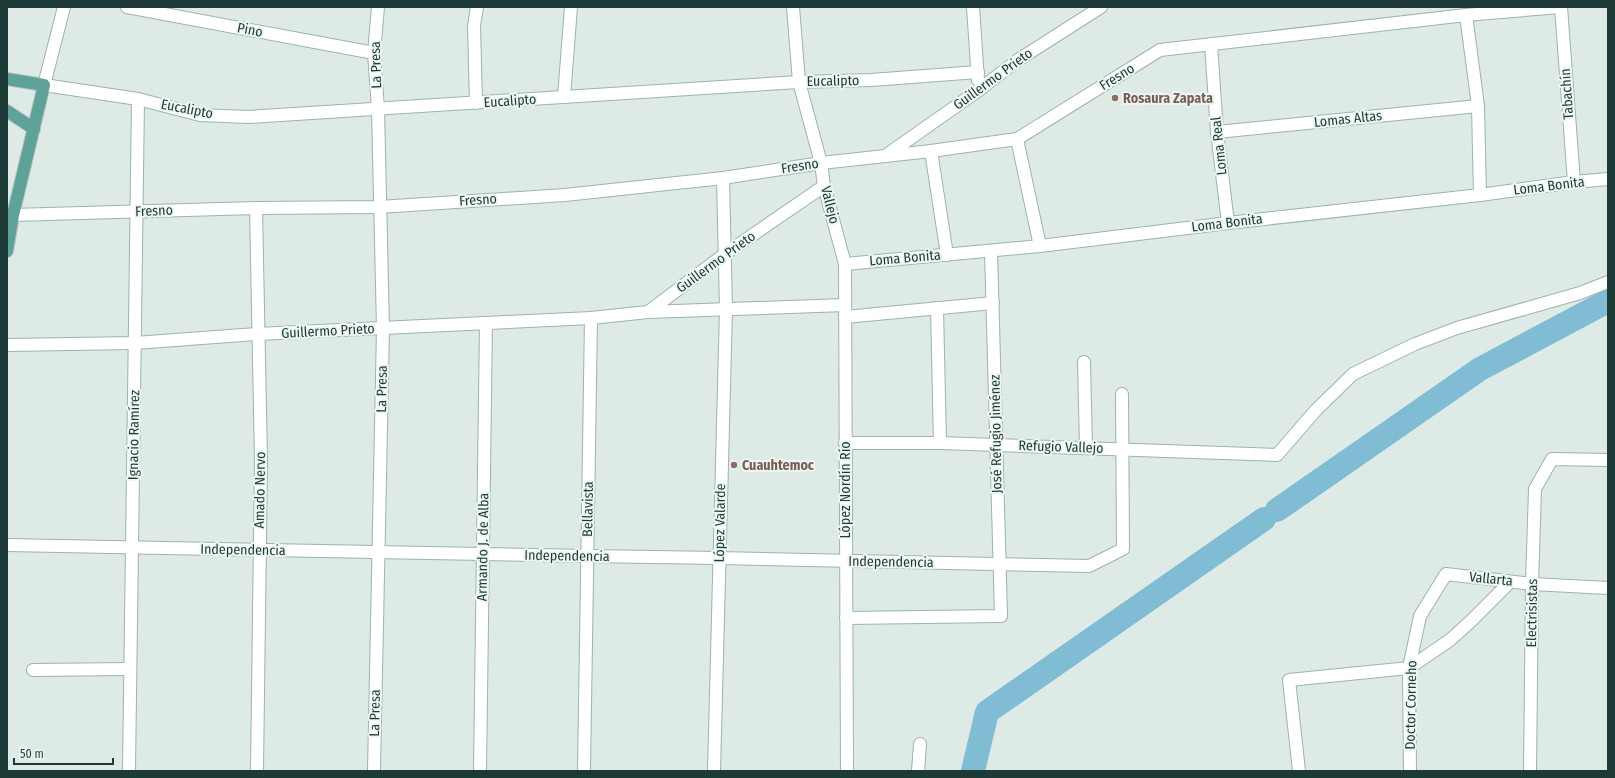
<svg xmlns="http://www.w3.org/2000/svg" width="1615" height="778" viewBox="0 0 1615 778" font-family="'Fira Sans Condensed',sans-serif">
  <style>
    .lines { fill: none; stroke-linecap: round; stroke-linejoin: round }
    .river { stroke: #80bcd3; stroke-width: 24 }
    .minor-casing { stroke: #a0b2ae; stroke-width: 14 }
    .major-casing { stroke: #bcc4c3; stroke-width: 14 }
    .minor { stroke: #fff; stroke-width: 12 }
    .major { stroke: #5ea299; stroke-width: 12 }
    .education-dot { fill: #8d6e63; stroke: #edf6f3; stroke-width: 1.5 }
    .labels { text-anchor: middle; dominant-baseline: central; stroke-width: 4; stroke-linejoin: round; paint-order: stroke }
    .street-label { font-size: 14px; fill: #1e3a36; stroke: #edf6f3 }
    .education-label { font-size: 14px; font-weight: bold; fill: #785e54; stroke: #edf6f3; text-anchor: start }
  </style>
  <rect width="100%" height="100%" fill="#ddeae6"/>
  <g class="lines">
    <g class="river">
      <polyline points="1277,510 1480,369 1608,301"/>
      <polyline points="973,771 987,712 1264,519"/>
    </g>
    <g class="minor-casing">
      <g id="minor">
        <polyline points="64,7 44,85 138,99 200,115 248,117 799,82 871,80 978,72"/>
        <polyline points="127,7 374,53"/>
        <polyline points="793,7 799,82 821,163 824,186 845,264 847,771"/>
        <polyline points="973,7 978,80"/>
        <polyline points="1561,7 1574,182"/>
        <polyline points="1466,15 1478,106 1480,195"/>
        <polyline points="1211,44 1217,132 1228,223"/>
        <polyline points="564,97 571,7"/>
        <polyline points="476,103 474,26 477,7"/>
        <polyline points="1217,132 1478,106"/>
        <polyline points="1017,139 1040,246"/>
        <polyline points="931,151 947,255"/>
        <polyline points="888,154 979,90 1018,60 1101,7"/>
        <polyline points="256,208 261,460 257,771"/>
        <polyline points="13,215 256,208 379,207 565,195 723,178 821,163 931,151 1017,139 1160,50 1466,15 1560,7"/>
        <polyline points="845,264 1040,246 1228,223 1480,195 1574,182 1608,179"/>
        <polyline points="937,308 940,443"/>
        <polyline points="648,312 725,254 824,186"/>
        <polyline points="845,317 993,303"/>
        <polyline points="7,345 135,343 257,334 591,318 648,312 845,305"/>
        <polyline points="1084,362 1086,448"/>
        <polyline points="845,443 940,443 1277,455 1316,410 1353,374 1415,344 1457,328 1580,293 1608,282"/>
        <polyline points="7,545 587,556 719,558 1089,566 1123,549 1122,394"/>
        <polyline points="846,618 1001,616 991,251"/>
        <polyline points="33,670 130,669"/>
        <polyline points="129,771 138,99"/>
        <polyline points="374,771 383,329 378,109 374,53 378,7"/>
        <polyline points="480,771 486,323"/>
        <polyline points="584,771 591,318"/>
        <polyline points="714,771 726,309 723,178"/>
        <polyline points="918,771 920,744"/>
        <polyline points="1299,771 1289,680 1409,668 1450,640 1471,621 1510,582"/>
        <polyline points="1410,771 1409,668 1420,616 1446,574 1532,584 1608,588"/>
        <polyline points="1530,771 1532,584 1535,489 1552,459 1608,460"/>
      </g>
    </g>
    <g class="major-casing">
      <g id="major">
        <polyline points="7,79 44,85 13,215 7,251"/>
        <polyline points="7,111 34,129"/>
      </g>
    </g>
    <use href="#minor" class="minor"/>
    <use href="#major" class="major"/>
  </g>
  <g class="education-dot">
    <circle cx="1115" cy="98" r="4"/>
    <circle cx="734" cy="465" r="4"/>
  </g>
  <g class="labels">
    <g class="street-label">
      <text transform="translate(250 30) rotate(11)">Pino</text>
      <text transform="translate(376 65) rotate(-92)">La Presa</text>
      <text transform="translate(1117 77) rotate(-32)">Fresno</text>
      <text transform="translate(993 79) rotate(-36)">Guillermo Prieto</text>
      <text transform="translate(833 81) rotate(-1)">Eucalipto</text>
      <text transform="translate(1567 94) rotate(-94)">Tabachín</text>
      <text transform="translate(510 101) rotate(-4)">Eucalipto</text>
      <text transform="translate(187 109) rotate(11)">Eucalipto</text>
      <text transform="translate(1348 119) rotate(-6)">Lomas Altas</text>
      <text transform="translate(1219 146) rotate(-96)">Loma Real</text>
      <text transform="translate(800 166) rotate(-9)">Fresno</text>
      <text transform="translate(1549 186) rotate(-7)">Loma Bonita</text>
      <text transform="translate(478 200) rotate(-4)">Fresno</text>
      <text transform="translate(830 205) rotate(76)">Vallejo</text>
      <text transform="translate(154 211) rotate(-2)">Fresno</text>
      <text transform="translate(1227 223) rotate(-7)">Loma Bonita</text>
      <text transform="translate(905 258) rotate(-5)">Loma Bonita</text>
      <text transform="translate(716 262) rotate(-36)">Guillermo Prieto</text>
      <text transform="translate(328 331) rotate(-3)">Guillermo Prieto</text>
      <text transform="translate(382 389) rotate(-89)">La Presa</text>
      <text transform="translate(996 434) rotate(-91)">José Refugio Jiménez</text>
      <text transform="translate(134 435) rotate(-89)">Ignacio Ramírez</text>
      <text transform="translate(1061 447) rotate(2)">Refugio Vallejo</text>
      <text transform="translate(260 490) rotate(-89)">Amado Nervo</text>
      <text transform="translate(845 490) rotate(-90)">López Nordín Río</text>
      <text transform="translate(588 509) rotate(-89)">Bellavista</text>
      <text transform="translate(720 523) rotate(-89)">López Valarde</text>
      <text transform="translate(483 547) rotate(-89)">Armando J. de Alba</text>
      <text transform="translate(243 550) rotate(1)">Independencia</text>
      <text transform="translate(567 556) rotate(1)">Independencia</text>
      <text transform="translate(891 562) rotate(1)">Independencia</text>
      <text transform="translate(1491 579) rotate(6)">Vallarta</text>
      <text transform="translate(1532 613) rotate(-89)">Electrisistas</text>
      <text transform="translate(1411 705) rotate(-89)">Doctor Corneho</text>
      <text transform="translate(375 713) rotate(-89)">La Presa</text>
    </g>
    <g class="education-label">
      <text x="1123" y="98">Rosaura Zapata</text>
      <text x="742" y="465">Cuauhtemoc</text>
    </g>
  </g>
  <rect width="1615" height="778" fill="none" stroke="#1e3a36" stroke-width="16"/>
  <path d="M14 758v6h99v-6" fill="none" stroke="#1e3a36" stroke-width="2"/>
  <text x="20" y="758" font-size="12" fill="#1e3a36" stroke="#edf6f3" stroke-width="3" paint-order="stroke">50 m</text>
</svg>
